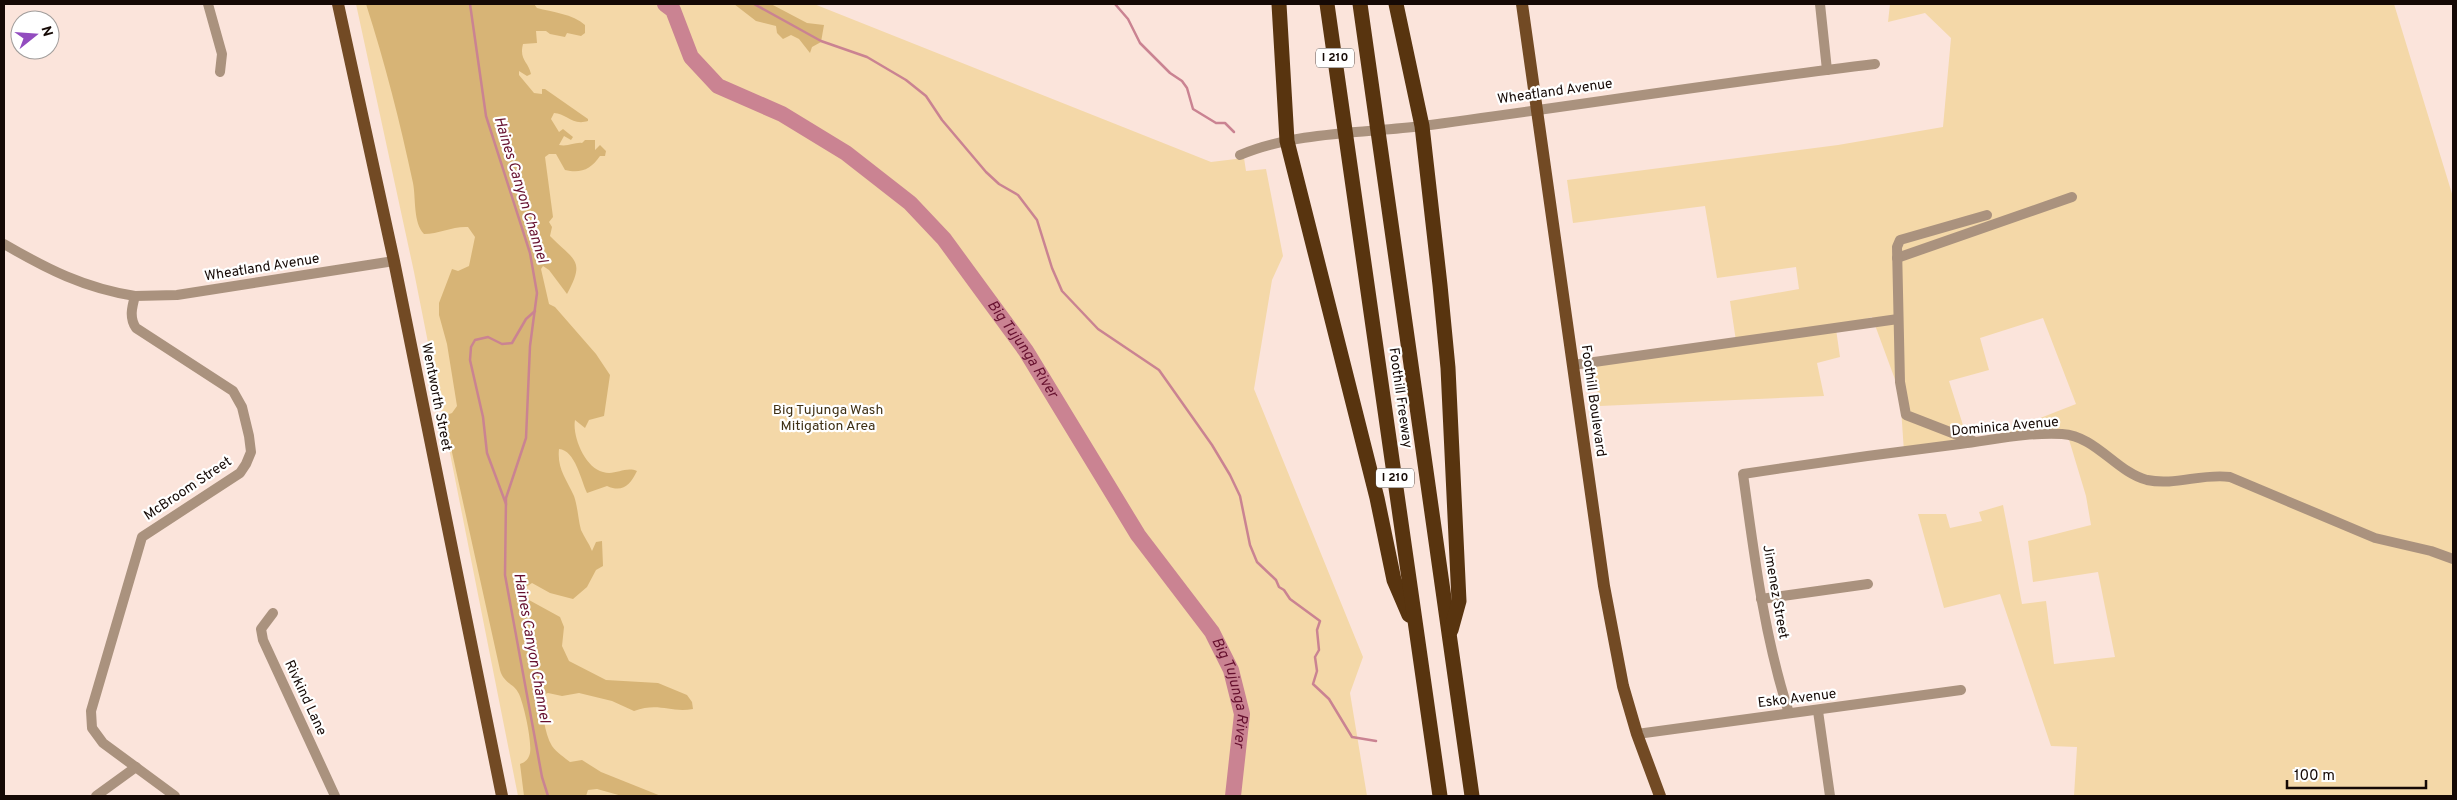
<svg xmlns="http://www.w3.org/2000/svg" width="2457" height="800" viewBox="0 0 2457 800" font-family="Overpass,sans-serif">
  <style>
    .green { fill: #f4d8a8 }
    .forest { fill: #d7b476 }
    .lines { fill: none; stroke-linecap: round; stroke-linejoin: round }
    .stream { stroke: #ca8392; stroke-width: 2.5 }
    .river { stroke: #ca8392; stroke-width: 16 }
    .minor { stroke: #aa927e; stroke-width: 10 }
    .major { stroke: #724a24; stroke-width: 12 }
    .highway { stroke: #58340f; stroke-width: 15 }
    .labels { text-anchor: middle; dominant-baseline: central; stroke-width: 4.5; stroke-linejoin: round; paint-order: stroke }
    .shield { fill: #fff; stroke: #5b5350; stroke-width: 1 }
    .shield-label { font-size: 12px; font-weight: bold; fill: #150905 }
    .street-label { font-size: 14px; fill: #150905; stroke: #fff }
    .park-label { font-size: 14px; fill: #3f3014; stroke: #fff }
    .water-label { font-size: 15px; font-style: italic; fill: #66102e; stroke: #fff }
  </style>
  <rect width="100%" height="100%" fill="#fbe4db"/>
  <g class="green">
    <polygon points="356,4 814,4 1211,162 1244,158 1246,171 1266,169 1283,256 1272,280 1254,389 1363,657 1350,693 1367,796 518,796 414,272"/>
    <polygon points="1890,4 2394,4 2453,197 2453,796 2074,796 2077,747 2051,746 2000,594 1944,608 1918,514 1946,514 1950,528 1982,521 1979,512 2003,505 2022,604 2046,601 2054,664 2115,657 2098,572 2033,582 2028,541 2091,525 2086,496 2067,433 2000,434 2076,404 2043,318 1980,338 1989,370 1949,381 1968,441 1904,452 1900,393 1872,317 1836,329 1840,357 1817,363 1824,396 1600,406 1592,361 1736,341 1730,301 1799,289 1796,267 1717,278 1705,206 1573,223 1567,180 1838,145 1943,127 1951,38 1925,13 1888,22"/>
  </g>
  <g class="forest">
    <path d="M366,4H534L537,8C552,12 573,14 585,25V33L581,36L567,33L565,37L550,34L546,31H536L537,43L523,44C519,60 528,61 531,74L527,76L519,71V75L534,93L542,94V89H545L588,119V121C572,126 566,113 554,113L551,119L559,132L563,129L573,137L571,140L564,136L559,145C568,147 575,142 582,143L585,140H595V150L600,145L606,151L605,156H600C591,169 581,174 565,170L556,154H549L545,157L553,217L549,222L552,227L550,236C574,261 586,259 567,294L549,270L543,266L541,269L549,304L555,307L596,354L610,375L604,416L589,420L585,428L575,420C572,436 585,468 603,472C615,476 625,466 637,471C630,485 623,493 607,486L587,493C581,480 575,450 559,449C557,469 566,478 574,496C578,508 578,519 581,530C584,537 589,543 592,551L596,542L602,541L603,566L596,570L587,587L573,599L550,593L532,583L526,587L529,600L560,617L564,627L562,646L569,661L606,680L658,683L687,695L692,702L693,709C670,713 659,702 634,711L612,701L579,693L562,696L548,693L540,696C543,711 544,733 552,746C557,753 564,757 570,762L582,760L601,772L661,796H622L597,789L588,790L586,796H524L520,764C526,762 529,758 530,753C532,741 524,705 519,694C514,683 504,684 500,670L444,416L452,413L457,406L447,344L439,315V303L452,269L458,271L469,266L475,237L468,227C453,226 439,234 424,234C413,223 416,198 413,183C400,122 385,63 366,4Z"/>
    <polygon points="734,4 771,4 807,23 824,25 821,42 812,47 810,53 799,39 791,35 783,39 777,33 776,26 756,21"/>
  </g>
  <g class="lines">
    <g class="stream">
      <polyline points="470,4 486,116 530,253 537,293 530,346 526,438 506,498 505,575 542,777 548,796"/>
      <polyline points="754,4 821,41 867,57 906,80 926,96 942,120 986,172 999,184 1018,195 1037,220 1052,268 1062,291 1098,329 1159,370 1212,445 1230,475 1240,496 1250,545 1257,562 1276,580 1279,587 1284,590 1290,599 1320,621 1317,630 1319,650 1315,657 1317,671 1313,684 1329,699 1352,737 1376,741"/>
      <polyline points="1115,4 1128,19 1140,43 1170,73 1182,81 1187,88 1193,109 1216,123 1225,123 1234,132"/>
      <polyline points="506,504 487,453 483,417 470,360 471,347 475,340 488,337 502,344 512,343 526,319 535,311"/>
    </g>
    <path class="river" id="s1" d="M665,4L673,10L691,57L718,86L782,114L846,153L910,203L944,239L1026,351L1138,535L1212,632L1231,670L1242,714L1233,796"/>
    <g class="minor">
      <polyline points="208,4 222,54 220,72"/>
      <polyline points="1820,4 1827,70"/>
      <path d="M1240,155C1293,132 1365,133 1422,126C1573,106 1724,82 1875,64"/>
      <path d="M4,244C47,269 84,288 135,296C132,307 129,318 136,328L233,391L242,407L249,436L251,452L246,464L240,473L142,537L91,711L92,728L103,743L175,796"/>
      <polyline points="1897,258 2072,197"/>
      <polyline points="135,296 177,295 394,261"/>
      <polyline points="1573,365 1898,319"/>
      <polyline points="1973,441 1906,415 1900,382 1897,247 1900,240 1987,215"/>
      <polyline points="1761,599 1868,584"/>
      <polyline points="273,613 261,629 263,640 335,796"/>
      <polyline points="1818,711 1830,796"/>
      <path d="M1789,713C1764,636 1754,554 1743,474C1815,463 1887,453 1960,444C1993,440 2028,432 2062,434C2096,436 2116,472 2147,480C2175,486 2202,473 2230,477L2375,538L2431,551L2453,559"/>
      <polyline points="1637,734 1961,690"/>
      <polyline points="96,796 136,767"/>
    </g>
    <g class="major">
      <polyline points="338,4 394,261 502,796"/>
      <polyline points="1522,4 1604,586 1623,686 1637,734 1660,796"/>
    </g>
    <g class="highway">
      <polyline points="1279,4 1287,141 1377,498 1394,580 1409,615"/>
      <polyline points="1327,4 1440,796"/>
      <polyline points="1360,4 1472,796"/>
      <polyline points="1396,4 1422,126 1440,285 1448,368 1459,601 1451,630"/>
    </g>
  </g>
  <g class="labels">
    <g class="shield">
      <rect x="1316" y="48.5" width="38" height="19" rx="4"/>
      <rect x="1376" y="468.5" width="38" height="19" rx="4"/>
    </g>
    <g class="shield-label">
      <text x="1335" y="58">I 210</text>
      <text x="1395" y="478">I 210</text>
    </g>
    <g class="street-label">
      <text transform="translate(1555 92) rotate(-8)">Wheatland Avenue</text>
      <text transform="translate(262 268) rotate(-9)">Wheatland Avenue</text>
      <text transform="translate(436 397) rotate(79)">Wentworth Street</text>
      <text transform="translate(1400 398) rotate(82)">Foothill Freeway</text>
      <text transform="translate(1593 401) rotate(82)">Foothill Boulevard</text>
      <text transform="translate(2005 427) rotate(-5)">Dominica Avenue</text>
      <text transform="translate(188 489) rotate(-34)">McBroom Street</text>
      <text transform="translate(1775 592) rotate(80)">Jimenez Street</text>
      <text transform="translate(305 698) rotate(65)">Rivkind Lane</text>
      <text transform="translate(1797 699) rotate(-7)">Esko Avenue</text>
    </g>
    <g class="park-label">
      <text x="828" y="410">Big Tujunga Wash<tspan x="828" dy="16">Mitigation Area</tspan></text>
    </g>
    <g class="water-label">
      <text transform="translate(520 190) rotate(73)">Haines Canyon Channel</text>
      <text stroke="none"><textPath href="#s1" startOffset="511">Big Tujunga River</textPath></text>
      <text transform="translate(531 648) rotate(80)">Haines Canyon Channel</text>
      <text stroke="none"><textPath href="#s1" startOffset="916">Big Tujunga River</textPath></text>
    </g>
  </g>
  <rect width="2457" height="800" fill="none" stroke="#150905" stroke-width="10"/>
  <g transform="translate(35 35) rotate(73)"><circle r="24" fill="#ffffff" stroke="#a19d9b"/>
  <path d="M0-4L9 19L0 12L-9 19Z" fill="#924cbf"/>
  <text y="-8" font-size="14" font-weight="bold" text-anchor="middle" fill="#150905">N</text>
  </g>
  <path d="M2287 780v8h139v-8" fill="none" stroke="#150905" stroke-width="2.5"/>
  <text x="2294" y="780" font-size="15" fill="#150905" stroke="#ffffff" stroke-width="4" paint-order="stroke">100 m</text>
</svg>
